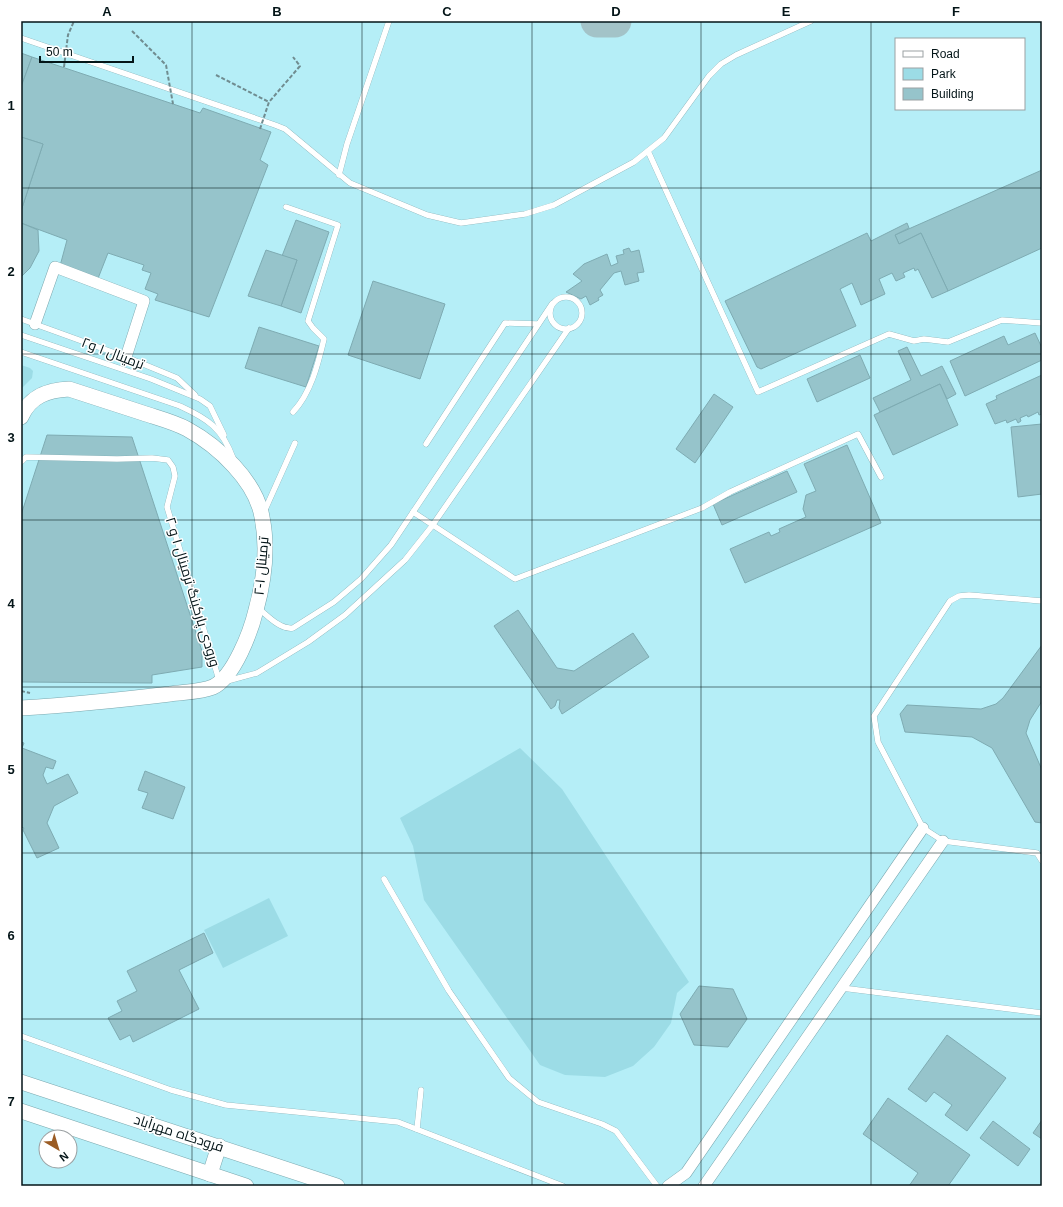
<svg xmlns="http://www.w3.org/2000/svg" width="1063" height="1207" viewBox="0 0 1063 1207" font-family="Helvetica,Cairo,sans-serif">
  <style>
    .built { fill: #b5eef7; fill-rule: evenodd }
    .green { fill: #9cdce6 }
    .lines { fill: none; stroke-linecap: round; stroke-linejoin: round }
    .taxiway { stroke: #a3c3c8; stroke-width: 33 }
    .building { fill: #96c4cb; stroke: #7eabb2 }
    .lane-casing { stroke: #7ba8af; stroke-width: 6 }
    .street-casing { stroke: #7ba8af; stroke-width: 12 }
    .secondary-casing { stroke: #7ba8af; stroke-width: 16 }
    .path { stroke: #708c90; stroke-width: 2; stroke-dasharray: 4 2; stroke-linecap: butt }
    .lane { stroke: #fff; stroke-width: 5.5 }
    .street { stroke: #fff; stroke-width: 11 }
    .secondary { stroke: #fff; stroke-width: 15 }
    .path-bridge { stroke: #708c90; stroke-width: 2; stroke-dasharray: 4 2; stroke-linecap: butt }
    .grid { fill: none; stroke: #041518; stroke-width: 1; stroke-opacity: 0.55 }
    .labels { text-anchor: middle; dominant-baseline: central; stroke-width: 3; stroke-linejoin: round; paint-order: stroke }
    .street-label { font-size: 14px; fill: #041518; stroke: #fff }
    .neatline { fill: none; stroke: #041518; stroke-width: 1.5 }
    .grid-label { font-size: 13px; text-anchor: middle; font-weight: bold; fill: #041518 }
  </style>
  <rect width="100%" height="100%" fill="#d3f8fe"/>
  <path class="built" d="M21,21H1042V1186H21ZM896,39H1024V109H896ZM46,1137H70V1161H46Z"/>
  <g class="green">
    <polygon points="21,365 30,368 33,371 32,378 21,389"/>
    <polygon points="520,748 562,789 689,982 677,993 671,1023 654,1047 633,1066 605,1077 565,1075 540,1065 424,900 413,846 400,818"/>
    <polygon points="269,898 288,936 223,968 204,930"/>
  </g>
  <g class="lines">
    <polyline class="taxiway" points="597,21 615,21"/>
  </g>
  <g class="building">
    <polygon points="21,53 32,57 21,87"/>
    <polygon points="32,57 200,113 203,108 271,132 260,160 268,165 209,317 155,300 158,294 145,289 151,273 142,270 144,265 108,253 97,281 60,266 67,240 21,223 21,211 43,144 21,137 21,87"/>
    <polygon points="21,137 43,144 21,211"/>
    <polygon points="1042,170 1042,248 948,291 921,233 899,244 895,235"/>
    <polygon points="296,220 329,232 301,313 281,306 297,260 282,256"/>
    <polygon points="21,223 38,230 39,251 30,268 21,277"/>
    <polygon points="907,223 909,228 895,235 899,244 921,233 948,291 932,298 918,269 915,271 914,268 903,273 905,277 896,281 892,273 879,279 885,294 861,305 852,283 840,289 856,326 761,369 757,367 725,301 867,233 871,241"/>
    <polygon points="629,248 631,252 639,250 644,272 637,273 639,281 625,285 621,271 614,273 600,290 603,295 598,298 599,300 590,305 586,296 581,299 566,292 582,281 573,274 584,264 607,254 611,266 618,263 616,256 624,254 623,250"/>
    <polygon points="266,250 297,260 281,306 248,296"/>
    <polygon points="373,281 445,304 420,379 348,355"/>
    <polygon points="259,327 319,346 306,387 245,368"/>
    <polygon points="1035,333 1042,348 1042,360 965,396 950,361 1004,336 1008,345"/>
    <polygon points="907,347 921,376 942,366 956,394 947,399 940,384 880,412 873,398 911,380 898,351"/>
    <polygon points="860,355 870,378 817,402 807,379"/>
    <polygon points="1042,375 1042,414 1039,415 1038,412 1028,417 1027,415 1020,418 1021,421 1018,423 1016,419 1007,423 1006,420 995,424 986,404 997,399 996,396"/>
    <polygon points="940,384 958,425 893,455 874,415"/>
    <polygon points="714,394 733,407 695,463 676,449"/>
    <polygon points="1042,424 1042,494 1018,497 1011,427"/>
    <polygon points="47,435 132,437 202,651 202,667 152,675 152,683 22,682 21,515"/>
    <polygon points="847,445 881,523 745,583 730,549 769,532 771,536 780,532 779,529 806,517 803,509 806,495 816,491 804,464"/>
    <polygon points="787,471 797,492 722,525 713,504"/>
    <polygon points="518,610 557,668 574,671 633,633 649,657 562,714 559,708 560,700 557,700 555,706 551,709 494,626"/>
    <polygon points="1042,645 1042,701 1030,720 1026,733 1042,770 1042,823 1035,822 992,748 972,737 905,732 900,714 907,705 981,709 996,704 1003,698"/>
    <polygon points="21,742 24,743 22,748 56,761 53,769 46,767 43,775 47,784 68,774 78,793 54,806 47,823 59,848 37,858 23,830 24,828 21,827"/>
    <polygon points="145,771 185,787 173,819 142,808 148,793 138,790"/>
    <polygon points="204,933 213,953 179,970 199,1009 133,1042 130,1035 120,1040 108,1018 122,1011 117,1001 137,991 127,971"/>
    <polygon points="699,986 733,989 747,1019 728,1047 694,1045 680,1014"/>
    <polygon points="947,1035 1006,1078 967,1131 945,1115 952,1105 934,1092 926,1102 908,1089"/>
    <polygon points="888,1098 970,1155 948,1186 909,1186 918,1173 863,1134"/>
    <polygon points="1042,1120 1042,1139 1033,1133"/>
    <polygon points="993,1121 1030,1149 1018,1166 980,1138"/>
  </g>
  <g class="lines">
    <g class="lane-casing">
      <g id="lane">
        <polyline points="21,38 275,125 285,129 350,183 427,215 461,223 525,214 554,205 634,162 664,138 709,76 721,64 736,55 811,21"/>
        <polyline points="648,151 758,392 889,334 914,341 924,339 948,342 1002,320 1042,323"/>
        <polyline points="339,175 347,144 389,21"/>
        <path d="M286,207L338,225L308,321L313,328L324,339C318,364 311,393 293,412"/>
        <circle cx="566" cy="313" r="16"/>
        <polyline points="21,319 126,357 177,378 195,395"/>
        <polyline points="21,335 151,379 200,399 210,406 224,435"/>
        <path d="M21,352L180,406C208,419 222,428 233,458"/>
        <polyline points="426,444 505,323 538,324"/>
        <polyline points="21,462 26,457 117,459 152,458 168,460 173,467 175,476 167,507 219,680"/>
        <polyline points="264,512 295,443"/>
        <polyline points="413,512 515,579 702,508 730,492 858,434 881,477"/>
        <polyline points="1042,601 969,595 959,596 950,601 874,716 878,742 923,828 943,841 1037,853 1042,861"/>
        <path d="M258,608C267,615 280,630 293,628L334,602L361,579L391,545L552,304"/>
        <polyline points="227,681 257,673 308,642 345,615 405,560 432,526 569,328"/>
        <polyline points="384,879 449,991 509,1078 538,1102 602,1124 616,1131 657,1186"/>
        <polyline points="842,988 1042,1013"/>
        <polyline points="21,1036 171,1090 226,1105 398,1122 563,1186"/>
        <polyline points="417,1129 421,1090"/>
      </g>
    </g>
    <g class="street-casing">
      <g id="street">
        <polyline points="35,324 55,267 144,301 126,357"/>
        <polyline points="668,1186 686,1173 923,828"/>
        <polyline points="704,1186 943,841"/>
      </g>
    </g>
    <g class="secondary-casing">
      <g id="secondary">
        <path d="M21,417C30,396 48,390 69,389C94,397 119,405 143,413C158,418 174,422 187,429C218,446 256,481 262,517C268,547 264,581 256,610C251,631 234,677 213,687C201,692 183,692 170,694C120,700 71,705 21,708"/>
        <polyline points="21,1082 337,1186"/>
        <polyline points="21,1111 246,1186"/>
        <polyline points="210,1174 219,1146"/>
      </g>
    </g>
    <g class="path">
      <polyline points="216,75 269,102"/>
      <polyline points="21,691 30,693"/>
    </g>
    <use href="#lane" class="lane"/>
    <use href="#street" class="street"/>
    <use href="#secondary" class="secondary"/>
    <g class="path-bridge">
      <polyline points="132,31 166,65 173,104"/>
      <polyline points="64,67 68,35 74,21"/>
      <polyline points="260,129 269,102 300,66 293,57"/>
    </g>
  </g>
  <path class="grid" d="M192,21V1186M362,21V1186M532,21V1186M701,21V1186M871,21V1186M21,188H1042M21,354H1042M21,520H1042M21,687H1042M21,853H1042M21,1019H1042"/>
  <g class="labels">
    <g class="street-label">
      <text transform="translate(113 353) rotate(21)">ترمینال ۱ و۲</text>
      <text transform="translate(261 566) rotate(-85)">ترمینال ۱-۲</text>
      <text transform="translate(193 592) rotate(73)">ورودی پارکینگ ترمینال ۱ و ۲</text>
      <text transform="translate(179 1133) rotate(18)">فرودگاه مهرآباد</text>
    </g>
  </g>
  <rect width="1063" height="1207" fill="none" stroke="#ffffff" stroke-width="44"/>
  <rect x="895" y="38" width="130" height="72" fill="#ffffff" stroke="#9ba1a3"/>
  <rect x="903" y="51" width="20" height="6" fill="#ffffff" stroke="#9ba1a3"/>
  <text x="931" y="58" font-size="12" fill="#041518">Road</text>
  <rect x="903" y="68" width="20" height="12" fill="#9cdce6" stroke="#9ba1a3"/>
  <text x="931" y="78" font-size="12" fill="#041518">Park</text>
  <rect x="903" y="88" width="20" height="12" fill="#96c4cb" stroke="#9ba1a3"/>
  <text x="931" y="98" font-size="12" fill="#041518">Building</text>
  <g transform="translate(58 1149) rotate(142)"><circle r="19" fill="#ffffff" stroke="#9ba1a3"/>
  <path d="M0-3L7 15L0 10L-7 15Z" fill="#9b5c24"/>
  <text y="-6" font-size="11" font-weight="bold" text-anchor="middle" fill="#041518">N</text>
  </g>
  <path d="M40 56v6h93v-6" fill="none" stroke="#041518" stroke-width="2"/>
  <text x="46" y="56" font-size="12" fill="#041518" stroke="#ffffff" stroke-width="3" paint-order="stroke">50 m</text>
  <rect x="22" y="22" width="1019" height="1163" class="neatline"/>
  <g class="grid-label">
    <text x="107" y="16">A</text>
    <text x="277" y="16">B</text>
    <text x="447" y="16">C</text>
    <text x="616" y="16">D</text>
    <text x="786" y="16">E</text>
    <text x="956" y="16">F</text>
    <text x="11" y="110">1</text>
    <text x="11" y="276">2</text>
    <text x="11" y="442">3</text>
    <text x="11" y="608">4</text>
    <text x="11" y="774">5</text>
    <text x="11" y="940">6</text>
    <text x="11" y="1106">7</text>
  </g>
</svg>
